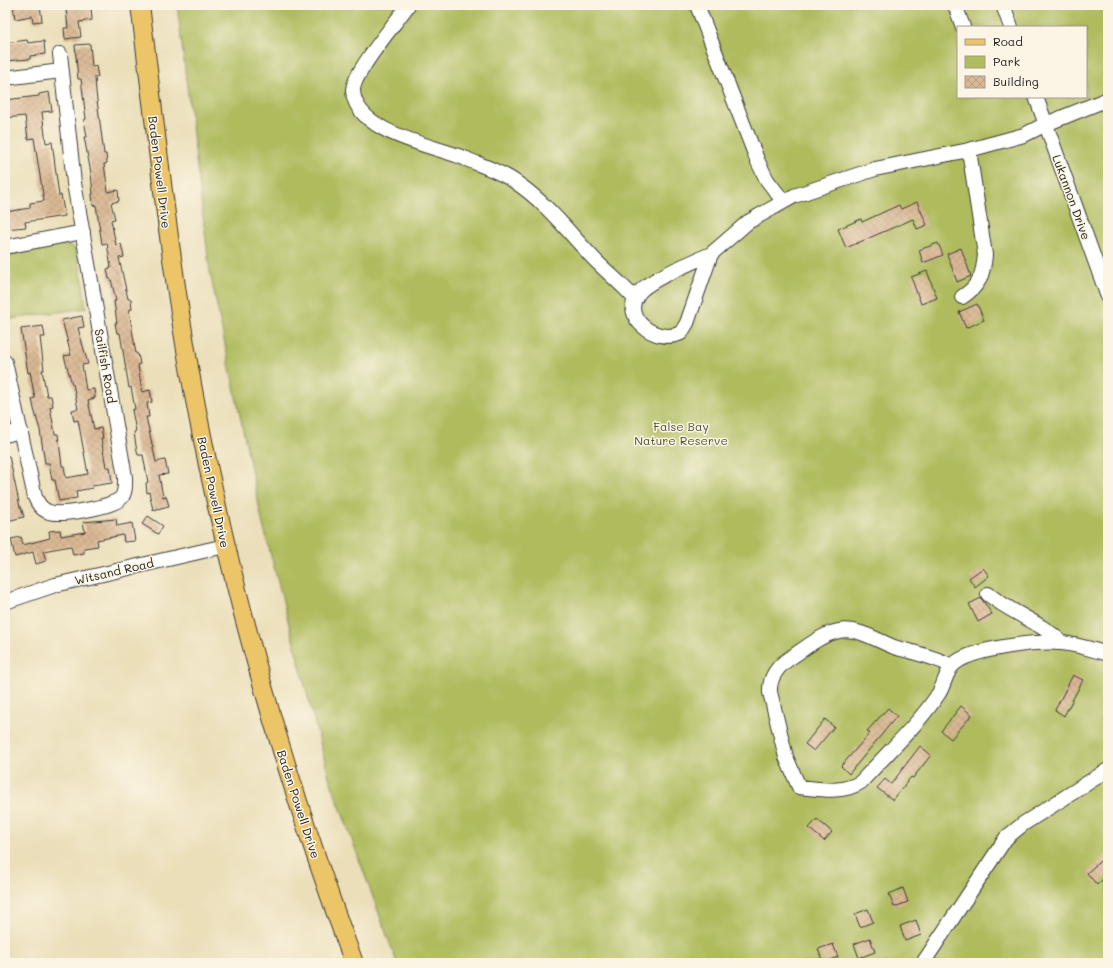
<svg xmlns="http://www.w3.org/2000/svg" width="1113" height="968" viewBox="0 0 1113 968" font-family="Mali,sans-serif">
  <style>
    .green { fill: #afbb5d; stroke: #666c3c; fill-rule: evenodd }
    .building { fill: url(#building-cross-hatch) }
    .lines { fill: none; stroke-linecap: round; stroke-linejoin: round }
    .minor-casing { stroke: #3b3934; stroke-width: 16 }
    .major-casing { stroke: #3b3934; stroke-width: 20 }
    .minor { stroke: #fff; stroke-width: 14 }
    .major { stroke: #edc569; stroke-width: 18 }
    .labels { text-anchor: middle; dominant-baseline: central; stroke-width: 3; stroke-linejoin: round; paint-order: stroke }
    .street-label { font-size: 12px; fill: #1c1c1c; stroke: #fcf5e5 }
    .park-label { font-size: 12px; fill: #4f5433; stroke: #fcf5e5 }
  </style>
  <defs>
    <pattern id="building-cross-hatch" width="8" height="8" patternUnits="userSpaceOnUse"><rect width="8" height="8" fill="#dab894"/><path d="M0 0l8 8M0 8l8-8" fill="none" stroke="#ba9e7f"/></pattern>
  </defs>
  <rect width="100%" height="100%" fill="#fcf5e5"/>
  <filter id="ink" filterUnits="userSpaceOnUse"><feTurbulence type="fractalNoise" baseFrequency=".025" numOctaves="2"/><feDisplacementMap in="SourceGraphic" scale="8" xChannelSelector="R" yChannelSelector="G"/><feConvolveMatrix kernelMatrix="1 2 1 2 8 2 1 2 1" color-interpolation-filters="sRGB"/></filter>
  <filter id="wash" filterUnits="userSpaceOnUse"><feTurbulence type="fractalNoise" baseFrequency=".012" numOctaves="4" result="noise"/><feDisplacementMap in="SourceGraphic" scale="16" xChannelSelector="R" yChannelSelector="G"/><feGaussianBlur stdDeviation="0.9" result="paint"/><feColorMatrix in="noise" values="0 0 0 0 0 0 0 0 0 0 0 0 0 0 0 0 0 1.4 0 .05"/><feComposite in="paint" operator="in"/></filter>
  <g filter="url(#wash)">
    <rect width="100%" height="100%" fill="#ebdfba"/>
    <g class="green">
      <path d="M177,5H1108V963H397L329,777L263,525L210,273ZM958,27H1086V97H958Z"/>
      <polygon points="66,244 76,249 83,281 86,308 5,320 5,255"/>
    </g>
    <g id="blocks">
      <g class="building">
        <polygon points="13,5 40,5 42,21 33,22 32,16 15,19"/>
        <polygon points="91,6 92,20 79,22 81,37 65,39 64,28 68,28 66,9"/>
        <polygon points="27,40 28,43 44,41 45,54 30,56 30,59 5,61 5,43"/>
        <polygon points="90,44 92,67 96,66 98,77 95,77 96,92 104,154 106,154 107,163 104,164 108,192 118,190 119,201 111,203 115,219 111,220 116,245 121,244 124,257 119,258 128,299 131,299 132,309 129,310 136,354 138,354 140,364 138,365 142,392 150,390 152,402 147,403 149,417 146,417 156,462 165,460 168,474 159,475 163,497 166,496 169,506 153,510 149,492 147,493 146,483 148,482 143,455 138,455 136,446 134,432 136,431 132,410 135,409 131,387 129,388 120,333 117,333 115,323 117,323 114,301 116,301 111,279 109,279 107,269 111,268 107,243 102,244 96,205 93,206 92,194 93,194 91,173 84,137 87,137 84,120 86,119 81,79 78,79 75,45"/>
        <polygon points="49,92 52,111 42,112 46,143 52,142 59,196 61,195 65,216 25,222 26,227 5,229 5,212 30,208 30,203 44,201 34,138 28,139 25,116 5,118 5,100 39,96 39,94"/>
        <polygon points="917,202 927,225 917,229 913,219 846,248 838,229 861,219 862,222 899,205 901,209"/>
        <polygon points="938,243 943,255 923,263 919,250"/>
        <polygon points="961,248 971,276 957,282 947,254"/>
        <polygon points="927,271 937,298 921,304 911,277"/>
        <polygon points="977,304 984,320 966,328 959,312"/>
        <polygon points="82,316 84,327 78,328 88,364 82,365 86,390 94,389 95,398 88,400 94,429 101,428 103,438 101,438 106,467 110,467 112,483 92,486 93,488 76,491 77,498 59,501 55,480 52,480 49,463 45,463 40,430 34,409 32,399 35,398 30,372 28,373 21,329 43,326 45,337 40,337 44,370 42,370 47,396 51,396 53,406 50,407 55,434 58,434 62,466 64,466 66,478 88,474 78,420 74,421 72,410 78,409 73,384 72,384 64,356 71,355 62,320"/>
        <polygon points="5,456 9,456 20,507 21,507 24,517 7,521 5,514"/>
        <polygon points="148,516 163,526 158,534 142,524"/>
        <polygon points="116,519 117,526 132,523 135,541 124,542 123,535 97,540 98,546 84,548 84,553 73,555 71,546 43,551 46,561 36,564 33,552 15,557 11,539 21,537 23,545 50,538 49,531 60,530 61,536 85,532 83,522"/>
        <polygon points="983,568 989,576 975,587 969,578"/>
        <polygon points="981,598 992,614 978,622 969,604"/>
        <polygon points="1073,675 1083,680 1064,716 1055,710"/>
        <polygon points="961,706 972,715 951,739 941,731"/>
        <polygon points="888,708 897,716 849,774 841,766 870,733 867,731"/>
        <polygon points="825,719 834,727 814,751 805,744"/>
        <polygon points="920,746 931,755 913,778 911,777 893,800 877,788 885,779 891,784"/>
        <polygon points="817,819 832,832 824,841 809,828"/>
        <polygon points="1108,854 1108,874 1097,885 1087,873"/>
        <polygon points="903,888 908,902 894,907 889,894"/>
        <polygon points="868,909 873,922 860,927 855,914"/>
        <polygon points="916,920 921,935 905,941 900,926"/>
        <polygon points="870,938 875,952 859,958 854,944"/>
        <polygon points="833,944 838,957 823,963 818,949"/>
      </g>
    </g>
  </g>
  <g filter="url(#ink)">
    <use href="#blocks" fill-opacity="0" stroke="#3b3934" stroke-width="1"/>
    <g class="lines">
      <g class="minor-casing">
        <g id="minor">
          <path d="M408,5C397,22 352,73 353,91C356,133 432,145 464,158C480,165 499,171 514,181C546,202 569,233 596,261C609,274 623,285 635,299"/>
          <polyline points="697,5 758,162 767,180 783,201"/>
          <polyline points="955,5 963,27"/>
          <polyline points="1003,5 1011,27"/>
          <polyline points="5,78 61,71"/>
          <polyline points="1036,97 1108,297"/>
          <polyline points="5,247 83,232"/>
          <path d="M711,254C695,261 647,280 638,294C620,317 656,345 681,333L687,323L711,254L748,222L794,196L875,169L969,150L1024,135L1046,124L1108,99"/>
          <path d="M962,297C979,286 983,276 985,255L969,150"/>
          <path d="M5,362L35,497C38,504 41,509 49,512C61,516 113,507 121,498C126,492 125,484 125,477L74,183L60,54"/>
          <polyline points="5,435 21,431"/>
          <path d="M988,594C1011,613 1041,622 1062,643"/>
          <polyline points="5,602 55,585 225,546"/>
          <path d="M952,666C935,657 916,653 897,648C879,642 859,627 839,631C822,634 807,647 793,656C780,664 769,675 770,692L786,757L799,787C820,789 842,794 861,782C886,754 919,724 939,693C944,685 946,673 952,666C968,648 1038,641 1061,643C1077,644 1093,650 1108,654"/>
          <polyline points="923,963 1006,838 1023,824 1108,770"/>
        </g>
      </g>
      <g class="major-casing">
        <path id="major" d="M140,5C158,146 172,287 200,426C236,610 289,788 354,963"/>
      </g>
      <use href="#minor" class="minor"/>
      <use href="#major" class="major"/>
    </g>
  </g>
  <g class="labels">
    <g class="street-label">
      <text transform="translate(160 172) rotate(83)">Baden Powell Drive</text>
      <text transform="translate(1072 197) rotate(70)">Lukannon Drive</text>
      <text transform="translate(106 366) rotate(80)">Sailfish Road</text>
      <text transform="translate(214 492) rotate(78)">Baden Powell Drive</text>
      <text transform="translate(114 571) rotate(-13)">Witsand Road</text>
      <text transform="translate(299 804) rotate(72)">Baden Powell Drive</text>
    </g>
    <g class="park-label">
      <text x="681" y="426">False Bay<tspan x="681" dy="14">Nature Reserve</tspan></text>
    </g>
  </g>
  <rect width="1113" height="968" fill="none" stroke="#fcf5e5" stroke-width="20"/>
  <rect x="957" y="26" width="130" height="72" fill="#fcf5e5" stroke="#a29e95"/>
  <rect x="965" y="39" width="20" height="6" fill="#edc569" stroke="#a29e95"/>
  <text x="993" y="46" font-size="12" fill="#1c1c1c">Road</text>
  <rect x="965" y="56" width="20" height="12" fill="#afbb5d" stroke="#a29e95"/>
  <text x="993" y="66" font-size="12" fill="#1c1c1c">Park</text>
  <rect x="965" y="76" width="20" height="12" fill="url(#building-cross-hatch)" stroke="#a29e95"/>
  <text x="993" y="86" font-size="12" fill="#1c1c1c">Building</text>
</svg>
